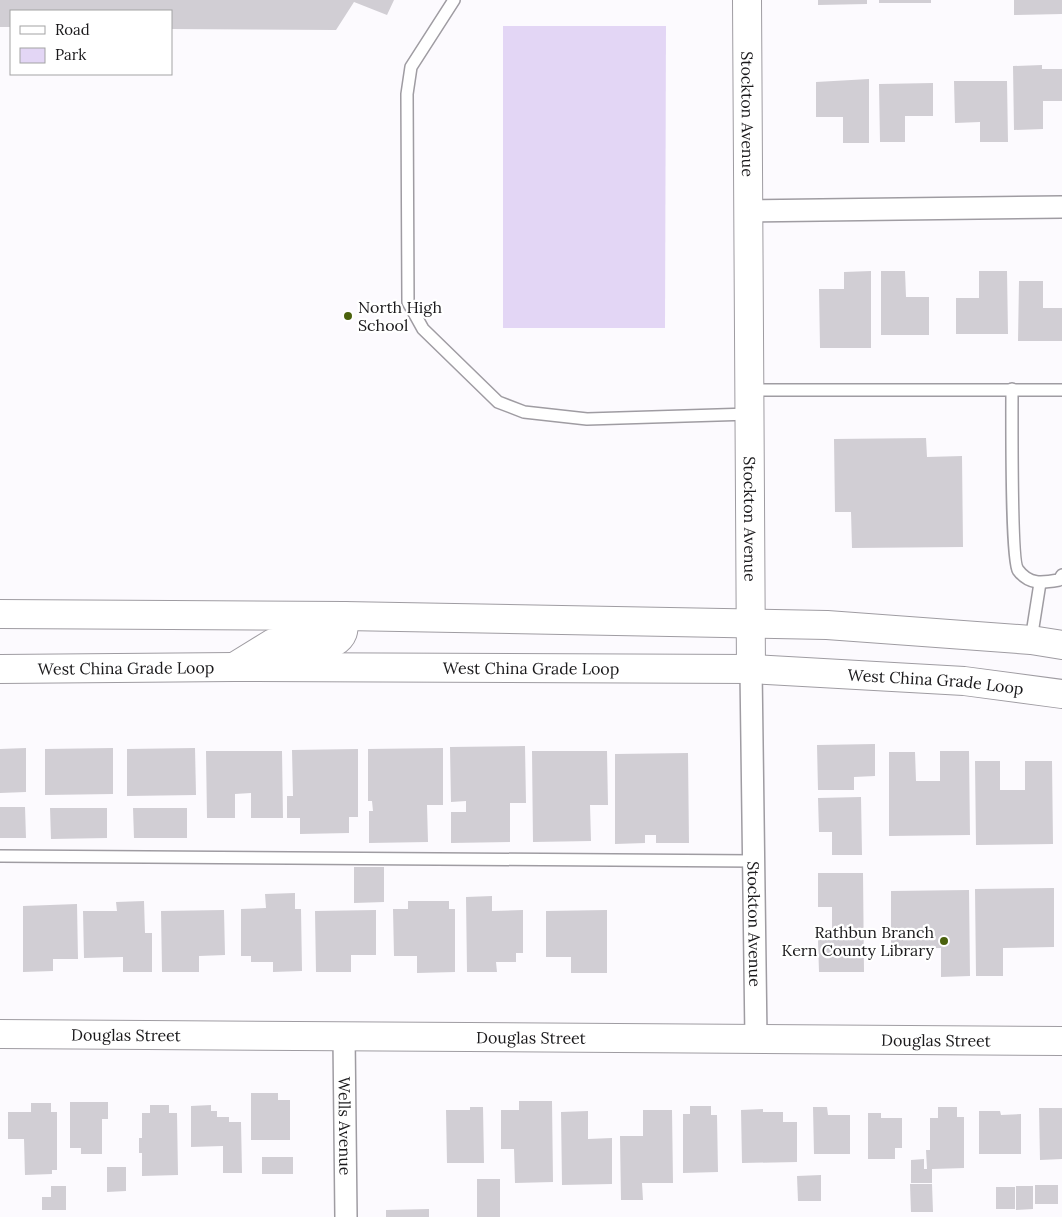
<svg xmlns="http://www.w3.org/2000/svg" width="1062" height="1217" viewBox="0 0 1062 1217" font-family="Lora,serif">
  <style>
    .green { fill: #e3d6f5 }
    .building { fill: #d1ced4 }
    .lines { fill: none; stroke-linecap: round; stroke-linejoin: round }
    .lane-casing { stroke: #9f9ca2; stroke-width: 14 }
    .street-casing { stroke: #9f9ca2; stroke-width: 24 }
    .secondary-casing { stroke: #9f9ca2; stroke-width: 30 }
    .lane { stroke: #fff; stroke-width: 11 }
    .street { stroke: #fff; stroke-width: 21 }
    .secondary { stroke: #fff; stroke-width: 28 }
    .poi-dot { fill: #4a610c; stroke: #fff; stroke-width: 2 }
    .labels { text-anchor: middle; dominant-baseline: central; stroke-width: 4.5; stroke-linejoin: round; paint-order: stroke }
    .street-label { font-size: 16px; fill: #1a191b; stroke: #fff }
    .poi-label { font-size: 16px; fill: #1a191b; stroke: #fff; text-anchor: start }
  </style>
  <rect width="100%" height="100%" fill="#fcfafe"/>
  <polygon class="green" points="503,26 666,26 665,328 503,328"/>
  <g class="building">
    <polygon points="0,0 394,0 387,15 354,2 336,30 171,29 171,11 11,11 11,27 0,27"/>
    <polygon points="818,0 867,0 867,4 818,5"/>
    <rect x="879" y="0" width="52" height="3"/>
    <polygon points="1014,0 1062,0 1062,14 1014,15"/>
    <polygon points="1042,65 1042,69 1062,69 1062,101 1043,101 1043,129 1014,130 1013,66"/>
    <polygon points="869,79 869,143 843,143 843,117 816,117 816,82"/>
    <polygon points="954,81 1007,81 1008,142 980,142 980,122 955,123"/>
    <polygon points="933,83 933,116 905,116 905,142 880,142 879,84"/>
    <polygon points="871,271 871,348 820,348 819,289 844,289 844,272"/>
    <polygon points="881,271 905,271 906,297 929,297 929,335 881,335"/>
    <polygon points="979,271 1007,271 1008,334 956,334 956,298 979,298"/>
    <polygon points="1019,281 1043,281 1043,308 1062,308 1062,341 1018,341"/>
    <polygon points="926,438 927,457 962,456 963,547 852,548 851,512 835,512 834,439"/>
    <polygon points="875,744 875,776 854,777 854,790 818,790 817,745"/>
    <polygon points="525,746 526,803 510,803 510,842 451,843 451,812 466,812 466,801 451,802 450,747"/>
    <polygon points="26,748 26,792 0,793 0,749"/>
    <polygon points="113,748 113,794 45,795 45,749"/>
    <polygon points="195,748 196,795 127,796 127,749"/>
    <polygon points="443,748 443,805 427,805 428,842 369,843 369,811 373,811 372,801 368,801 368,749"/>
    <polygon points="358,749 358,817 349,817 349,833 300,834 300,818 287,818 287,796 293,796 292,750"/>
    <polygon points="206,751 282,751 283,818 251,818 251,793 235,794 235,818 207,818"/>
    <polygon points="532,751 607,751 608,805 590,805 591,841 533,842"/>
    <polygon points="940,751 969,751 970,835 889,836 889,752 915,752 916,781 940,781"/>
    <polygon points="688,753 689,843 656,843 656,835 645,835 645,843 615,844 615,754"/>
    <polygon points="975,761 1000,761 1000,790 1025,790 1025,761 1052,761 1053,844 976,845"/>
    <polygon points="861,797 862,855 832,855 832,832 819,832 818,798"/>
    <polygon points="0,807 25,807 26,838 0,838"/>
    <polygon points="50,808 107,808 107,838 51,839"/>
    <polygon points="133,808 187,808 187,838 134,838"/>
    <polygon points="354,867 384,867 384,902 354,903"/>
    <polygon points="818,873 863,873 864,972 819,972 818,940 832,939 832,907 818,907"/>
    <polygon points="1054,888 1054,947 1003,948 1003,976 976,976 975,889"/>
    <polygon points="969,890 970,976 941,977 941,948 891,949 891,891"/>
    <polygon points="295,893 295,909 301,909 302,971 273,972 273,962 251,962 251,956 241,956 241,909 266,908 265,894"/>
    <polygon points="492,896 492,911 523,910 523,953 516,953 516,962 496,962 497,972 467,972 466,897"/>
    <polygon points="144,901 145,933 152,933 152,972 123,972 123,957 84,958 83,911 117,911 116,902"/>
    <polygon points="408,901 449,901 449,909 455,909 455,972 417,973 417,956 394,956 393,909 408,909"/>
    <polygon points="77,904 78,959 53,959 53,971 23,972 23,906"/>
    <polygon points="224,910 225,955 199,956 199,972 162,972 161,911"/>
    <polygon points="376,910 376,955 351,955 351,972 316,972 315,911"/>
    <polygon points="607,910 607,973 571,973 571,957 546,957 546,911"/>
    <polygon points="251,1093 278,1093 278,1100 290,1100 290,1140 251,1140"/>
    <polygon points="519,1101 552,1101 553,1182 515,1183 514,1149 501,1149 501,1110 519,1110"/>
    <polygon points="70,1102 108,1102 108,1119 102,1119 102,1154 81,1154 81,1148 70,1148"/>
    <polygon points="31,1103 51,1103 51,1112 57,1112 57,1170 52,1170 52,1174 25,1175 24,1139 8,1139 8,1112 31,1112"/>
    <polygon points="150,1105 169,1105 169,1113 177,1113 178,1175 142,1176 142,1153 139,1153 139,1138 142,1138 142,1113 150,1113"/>
    <polygon points="211,1105 211,1111 217,1111 217,1117 229,1117 229,1122 241,1122 242,1173 223,1173 223,1146 191,1147 191,1106"/>
    <polygon points="690,1106 711,1106 711,1115 717,1115 718,1172 683,1173 683,1114 690,1114"/>
    <polygon points="470,1107 483,1107 484,1163 447,1163 446,1110 470,1110"/>
    <polygon points="813,1107 827,1107 828,1115 850,1115 850,1154 814,1154"/>
    <polygon points="938,1107 957,1107 957,1117 964,1117 964,1168 932,1169 932,1183 911,1183 911,1160 924,1159 924,1169 927,1169 926,1150 930,1150 930,1118 938,1118"/>
    <polygon points="1039,1108 1062,1108 1062,1159 1040,1160"/>
    <polygon points="763,1109 763,1112 783,1112 783,1122 797,1122 797,1162 742,1163 741,1110"/>
    <polygon points="643,1110 672,1110 673,1183 642,1183 643,1200 621,1200 620,1136 643,1136"/>
    <polygon points="588,1111 588,1139 612,1138 612,1184 562,1185 561,1112"/>
    <polygon points="979,1111 1000,1111 1001,1115 1021,1114 1021,1154 979,1154"/>
    <polygon points="868,1113 881,1113 881,1118 902,1118 902,1148 895,1148 895,1159 868,1159"/>
    <rect x="262" y="1157" width="31" height="17"/>
    <polygon points="107,1167 126,1167 126,1191 107,1192"/>
    <polygon points="821,1175 821,1201 798,1201 797,1176"/>
    <rect x="477" y="1179" width="23" height="38"/>
    <polygon points="910,1184 932,1184 933,1212 911,1212"/>
    <rect x="1035" y="1185" width="23" height="19"/>
    <polygon points="51,1186 66,1186 66,1210 42,1210 42,1197 51,1197"/>
    <polygon points="1016,1186 1033,1186 1033,1209 1016,1210"/>
    <rect x="996" y="1187" width="19" height="22"/>
    <polygon points="429,1209 429,1217 386,1217 386,1210"/>
  </g>
  <g class="lines">
    <g class="lane-casing">
      <g id="lane">
        <polyline points="454,0 411,67 407,94 408,302 423,329 498,402 524,412 587,419 750,414"/>
        <path d="M1012,389C1012,413 1011,561 1018,570C1029,585 1042,583 1059,580L1062,575"/>
        <polyline points="750,390 1062,390"/>
        <polyline points="1031,640 1040,583"/>
        <polyline points="0,856 754,861"/>
      </g>
    </g>
    <g class="street-casing">
      <g id="street">
        <polyline points="749,211 1062,207"/>
        <path id="s1" d="M751,669L756,1039"/>
        <path id="s2" d="M344,1036L346,1217"/>
      </g>
    </g>
    <g class="secondary-casing">
      <g id="secondary">
        <path id="s3" d="M747,0L751,669"/>
        <polyline points="0,614 344,616 827,625 1031,640 1062,645"/>
        <path d="M234,667L273,643H333C345,636 344,629 344,616"/>
        <path id="s4" d="M0,669L234,667L751,669L964,681L1062,694"/>
        <path id="s5" d="M0,1034L1062,1041"/>
      </g>
    </g>
    <use href="#lane" class="lane"/>
    <use href="#street" class="street"/>
    <use href="#secondary" class="secondary"/>
  </g>
  <g class="poi-dot">
    <circle cx="348" cy="316" r="5"/>
    <circle cx="944" cy="941" r="5"/>
  </g>
  <g class="labels">
    <g class="street-label">
      <text stroke="none"><textPath href="#s3" startOffset="114">Stockton Avenue</textPath></text>
      <text stroke="none"><textPath href="#s3" startOffset="519">Stockton Avenue</textPath></text>
      <text stroke="none"><textPath href="#s4" startOffset="126">West China Grade Loop</textPath></text>
      <text stroke="none"><textPath href="#s4" startOffset="531">West China Grade Loop</textPath></text>
      <text stroke="none"><textPath href="#s4" startOffset="936">West China Grade Loop</textPath></text>
      <text stroke="none"><textPath href="#s1" startOffset="255">Stockton Avenue</textPath></text>
      <text stroke="none"><textPath href="#s5" startOffset="126">Douglas Street</textPath></text>
      <text stroke="none"><textPath href="#s5" startOffset="531">Douglas Street</textPath></text>
      <text stroke="none"><textPath href="#s5" startOffset="936">Douglas Street</textPath></text>
      <text stroke="none"><textPath href="#s2" startOffset="90">Wells Avenue</textPath></text>
    </g>
    <g class="poi-label">
      <text x="358" y="307">North High<tspan x="358" dy="18">School</tspan></text>
      <text x="934" y="932" text-anchor="end">Rathbun Branch<tspan x="934" dy="18">Kern County Library</tspan></text>
    </g>
  </g>
  <rect x="10" y="10" width="162" height="65" fill="#ffffff" stroke="#a3a3a4"/>
  <rect x="20" y="26" width="25" height="8" fill="#ffffff" stroke="#a3a3a4"/>
  <text x="55" y="35" font-size="15" fill="#1a191b">Road</text>
  <rect x="20" y="48" width="25" height="15" fill="#e3d6f5" stroke="#a3a3a4"/>
  <text x="55" y="60" font-size="15" fill="#1a191b">Park</text>
</svg>
